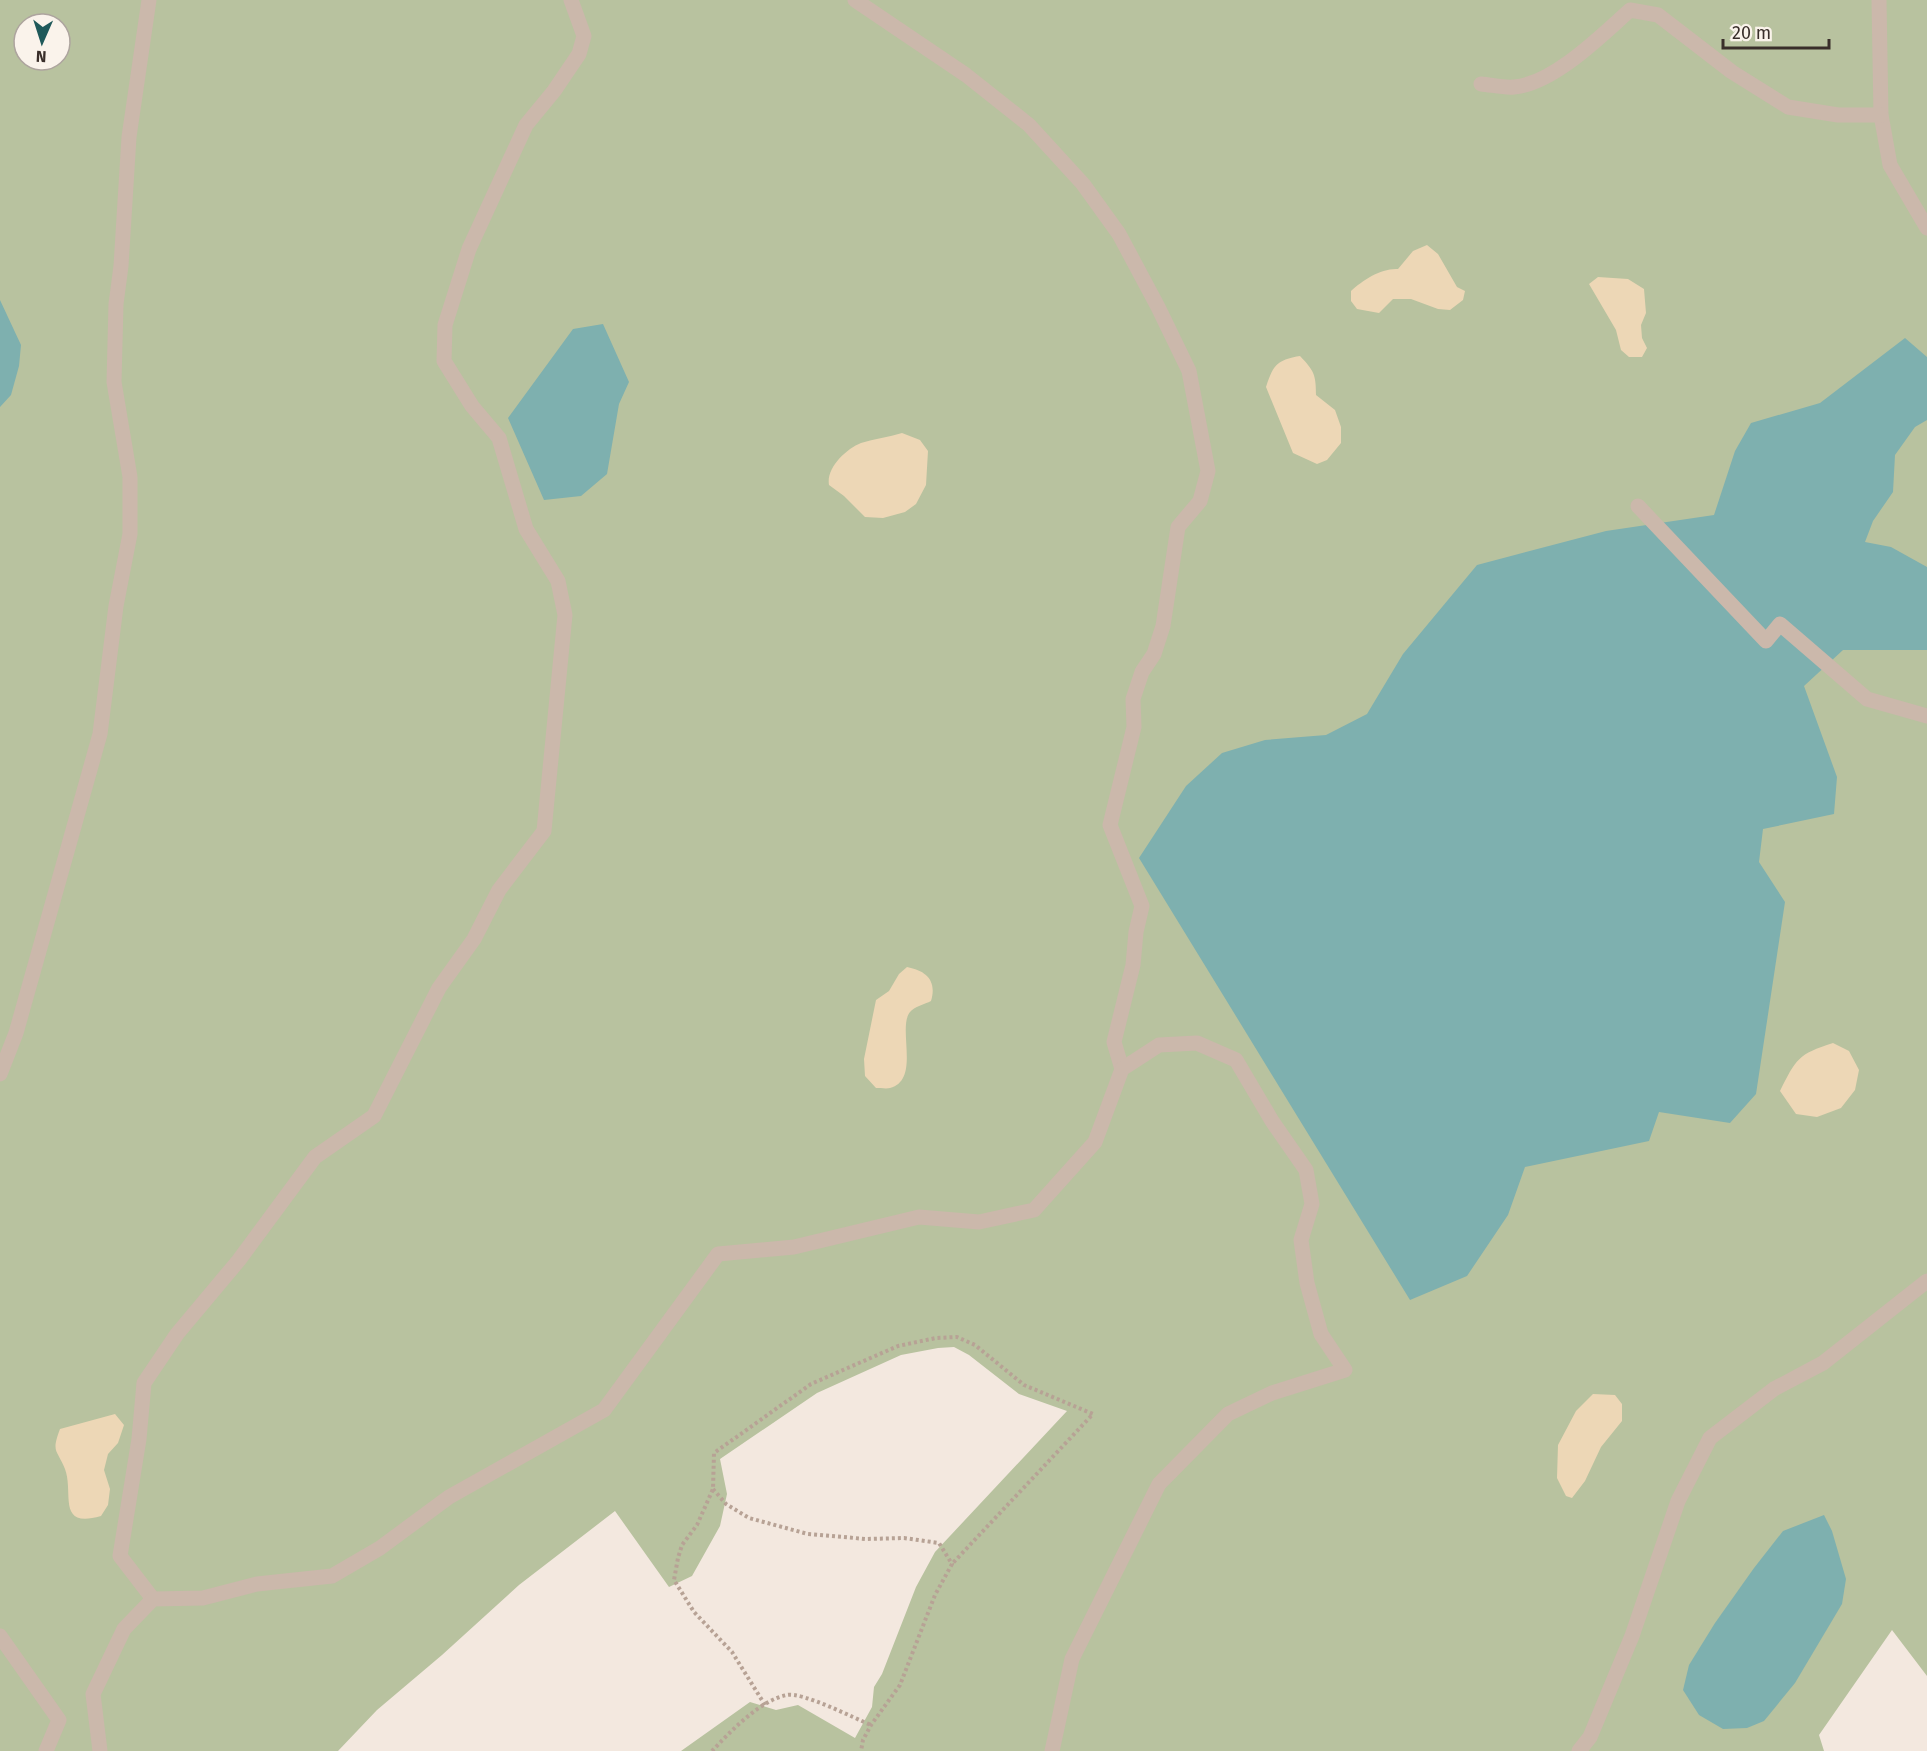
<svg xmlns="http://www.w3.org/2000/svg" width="1927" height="1751" viewBox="0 0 1927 1751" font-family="'Fira Sans',sans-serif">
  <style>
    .green { fill: #b8c29f; fill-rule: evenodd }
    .sand { fill: #edd7b6 }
    .water { fill: #7eb0af }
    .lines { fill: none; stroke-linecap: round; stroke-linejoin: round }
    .path { stroke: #b7a295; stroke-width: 4; stroke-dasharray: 3 3; stroke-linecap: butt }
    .minor { stroke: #cbb8ab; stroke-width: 15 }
  </style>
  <rect width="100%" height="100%" fill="#f3e8df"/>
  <path class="green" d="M0,0H1927V1676L1892,1630L1819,1735L1824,1751H681L750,1702L776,1710L798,1705L855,1738L872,1707L874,1687L882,1674L916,1587L935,1552L1067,1411L1019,1394L969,1355L954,1347L938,1348L901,1355L817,1393L720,1459L727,1494L720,1526L692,1576L669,1587L615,1511L519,1585L442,1655L377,1710L338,1751H0ZM24,24H60V60H24Z"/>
  <g class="sand">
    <path d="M1427,245L1438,254L1457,287L1465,291L1463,300L1450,310L1438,309L1411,299H1393L1379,313L1357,309L1351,301V291C1363,280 1381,268 1398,269L1413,251Z"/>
    <polygon points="1598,277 1628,279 1644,289 1646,313 1641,325 1642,338 1647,348 1642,357 1629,357 1621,350 1616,330 1589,284"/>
    <path d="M1300,356C1314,371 1316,374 1316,395L1335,410L1341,427V443L1327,460L1317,464L1293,453L1266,387C1273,366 1276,360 1300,356Z"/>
    <path d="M902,433L920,440L928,451L926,485L916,504L905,512L883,518L865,517L844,496L829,485C826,468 846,449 861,443C874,439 889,437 902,433Z"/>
    <path d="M907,967C927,971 937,981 931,1001C925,1004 914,1007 910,1012C897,1028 921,1080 890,1088C887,1089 880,1088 876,1088L865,1076L864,1059L876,1000L889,991L899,974Z"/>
    <path d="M1833,1043L1849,1051L1859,1070L1855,1090L1841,1108L1817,1117L1796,1114L1780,1091C1796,1059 1798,1054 1833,1043Z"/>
    <polygon points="1593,1394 1615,1395 1622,1404 1622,1421 1601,1447 1585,1481 1572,1498 1566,1496 1557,1478 1558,1445 1576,1411"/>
    <path d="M115,1414L124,1425L118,1443L108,1454L104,1470L110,1489L108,1505L101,1516C56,1529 74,1493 65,1469C57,1449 51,1453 60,1429Z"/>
  </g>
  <g class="water">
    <polygon points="0,300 21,345 19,366 11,395 0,407"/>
    <polygon points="603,324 629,382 619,404 607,474 581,496 544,500 508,418 573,329"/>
    <polygon points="1905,338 1927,357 1927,420 1915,427 1895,455 1893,492 1873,521 1865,542 1891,547 1927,567 1927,650 1843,650 1804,686 1837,777 1834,814 1763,829 1759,862 1785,902 1756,1094 1730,1123 1659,1112 1649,1141 1525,1167 1508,1215 1467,1276 1410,1300 1139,858 1186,786 1222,753 1265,740 1326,735 1367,714 1403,654 1477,565 1606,531 1714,515 1735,451 1751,423 1820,403"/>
    <polygon points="1824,1515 1832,1531 1846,1579 1842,1604 1795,1683 1764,1721 1747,1728 1723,1729 1699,1715 1683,1690 1689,1665 1715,1623 1754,1568 1783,1531"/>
  </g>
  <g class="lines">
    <g class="path">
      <polyline points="713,1489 726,1504 749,1518 808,1534 866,1539 904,1538 939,1543 952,1564 935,1595 900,1685 871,1725 863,1740 861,1751"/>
      <polyline points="765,1705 732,1652 694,1612 674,1580 678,1558 682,1545 697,1525 713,1489 714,1453 811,1384 898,1346 936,1338 957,1337 975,1345 1024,1385 1093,1414 952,1564"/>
      <path d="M712,1751C730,1732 760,1700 787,1695C803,1692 854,1718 871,1725"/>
    </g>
    <g class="minor">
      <polyline points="855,0 966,75 1029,125 1083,184 1119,234 1158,307 1189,371 1208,471 1200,501 1178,527 1163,626 1154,654 1142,672 1133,699 1134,727 1110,825 1142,906 1136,932 1133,965 1114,1042 1122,1069"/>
      <polyline points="1879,0 1881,115 1890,165 1927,228"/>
      <path d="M1481,84C1492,85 1504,88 1514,87C1553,84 1601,36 1630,10L1658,15L1732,72L1788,107L1838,115H1881"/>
      <polyline points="1638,506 1766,641 1780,624 1867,699 1927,716"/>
      <polyline points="0,1074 16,1033 100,734 116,606 130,534 130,477 114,382 116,304 121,266 129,137 149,0"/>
      <polyline points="153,1599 120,1556 139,1439 144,1383 177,1334 239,1260 315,1157 374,1116 439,988 474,939 499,890 544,831 565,615 558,581 526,529 499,438 472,406 444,361 445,325 469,249 526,125 554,91 579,54 584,36 571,0"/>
      <polyline points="0,1636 59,1720 46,1751"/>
      <polyline points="100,1751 93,1694 124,1629 153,1599 203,1598 257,1584 332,1576 380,1548 449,1497 604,1410 718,1254 794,1247 919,1217 979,1222 1034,1210 1095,1142 1122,1069 1159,1045 1197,1043 1236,1060 1272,1121 1306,1170 1312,1204 1301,1240 1307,1283 1321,1334 1345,1370 1272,1393 1228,1414 1159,1484 1072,1659 1052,1751"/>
      <polyline points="1579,1751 1590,1737 1632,1636 1678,1501 1710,1438 1774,1389 1823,1363 1927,1281"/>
    </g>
  </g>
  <g transform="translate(42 42) rotate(183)"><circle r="28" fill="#faf3eb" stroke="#ada49e" stroke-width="1.5"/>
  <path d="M0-4.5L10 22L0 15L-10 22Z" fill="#1f595a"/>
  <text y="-9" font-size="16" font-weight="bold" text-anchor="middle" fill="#392e2a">N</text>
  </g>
  <path d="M1723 39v9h106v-9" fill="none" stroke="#392e2a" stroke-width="3"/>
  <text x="1732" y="39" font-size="18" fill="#392e2a" stroke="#faf3eb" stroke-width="4.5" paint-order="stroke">20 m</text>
</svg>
